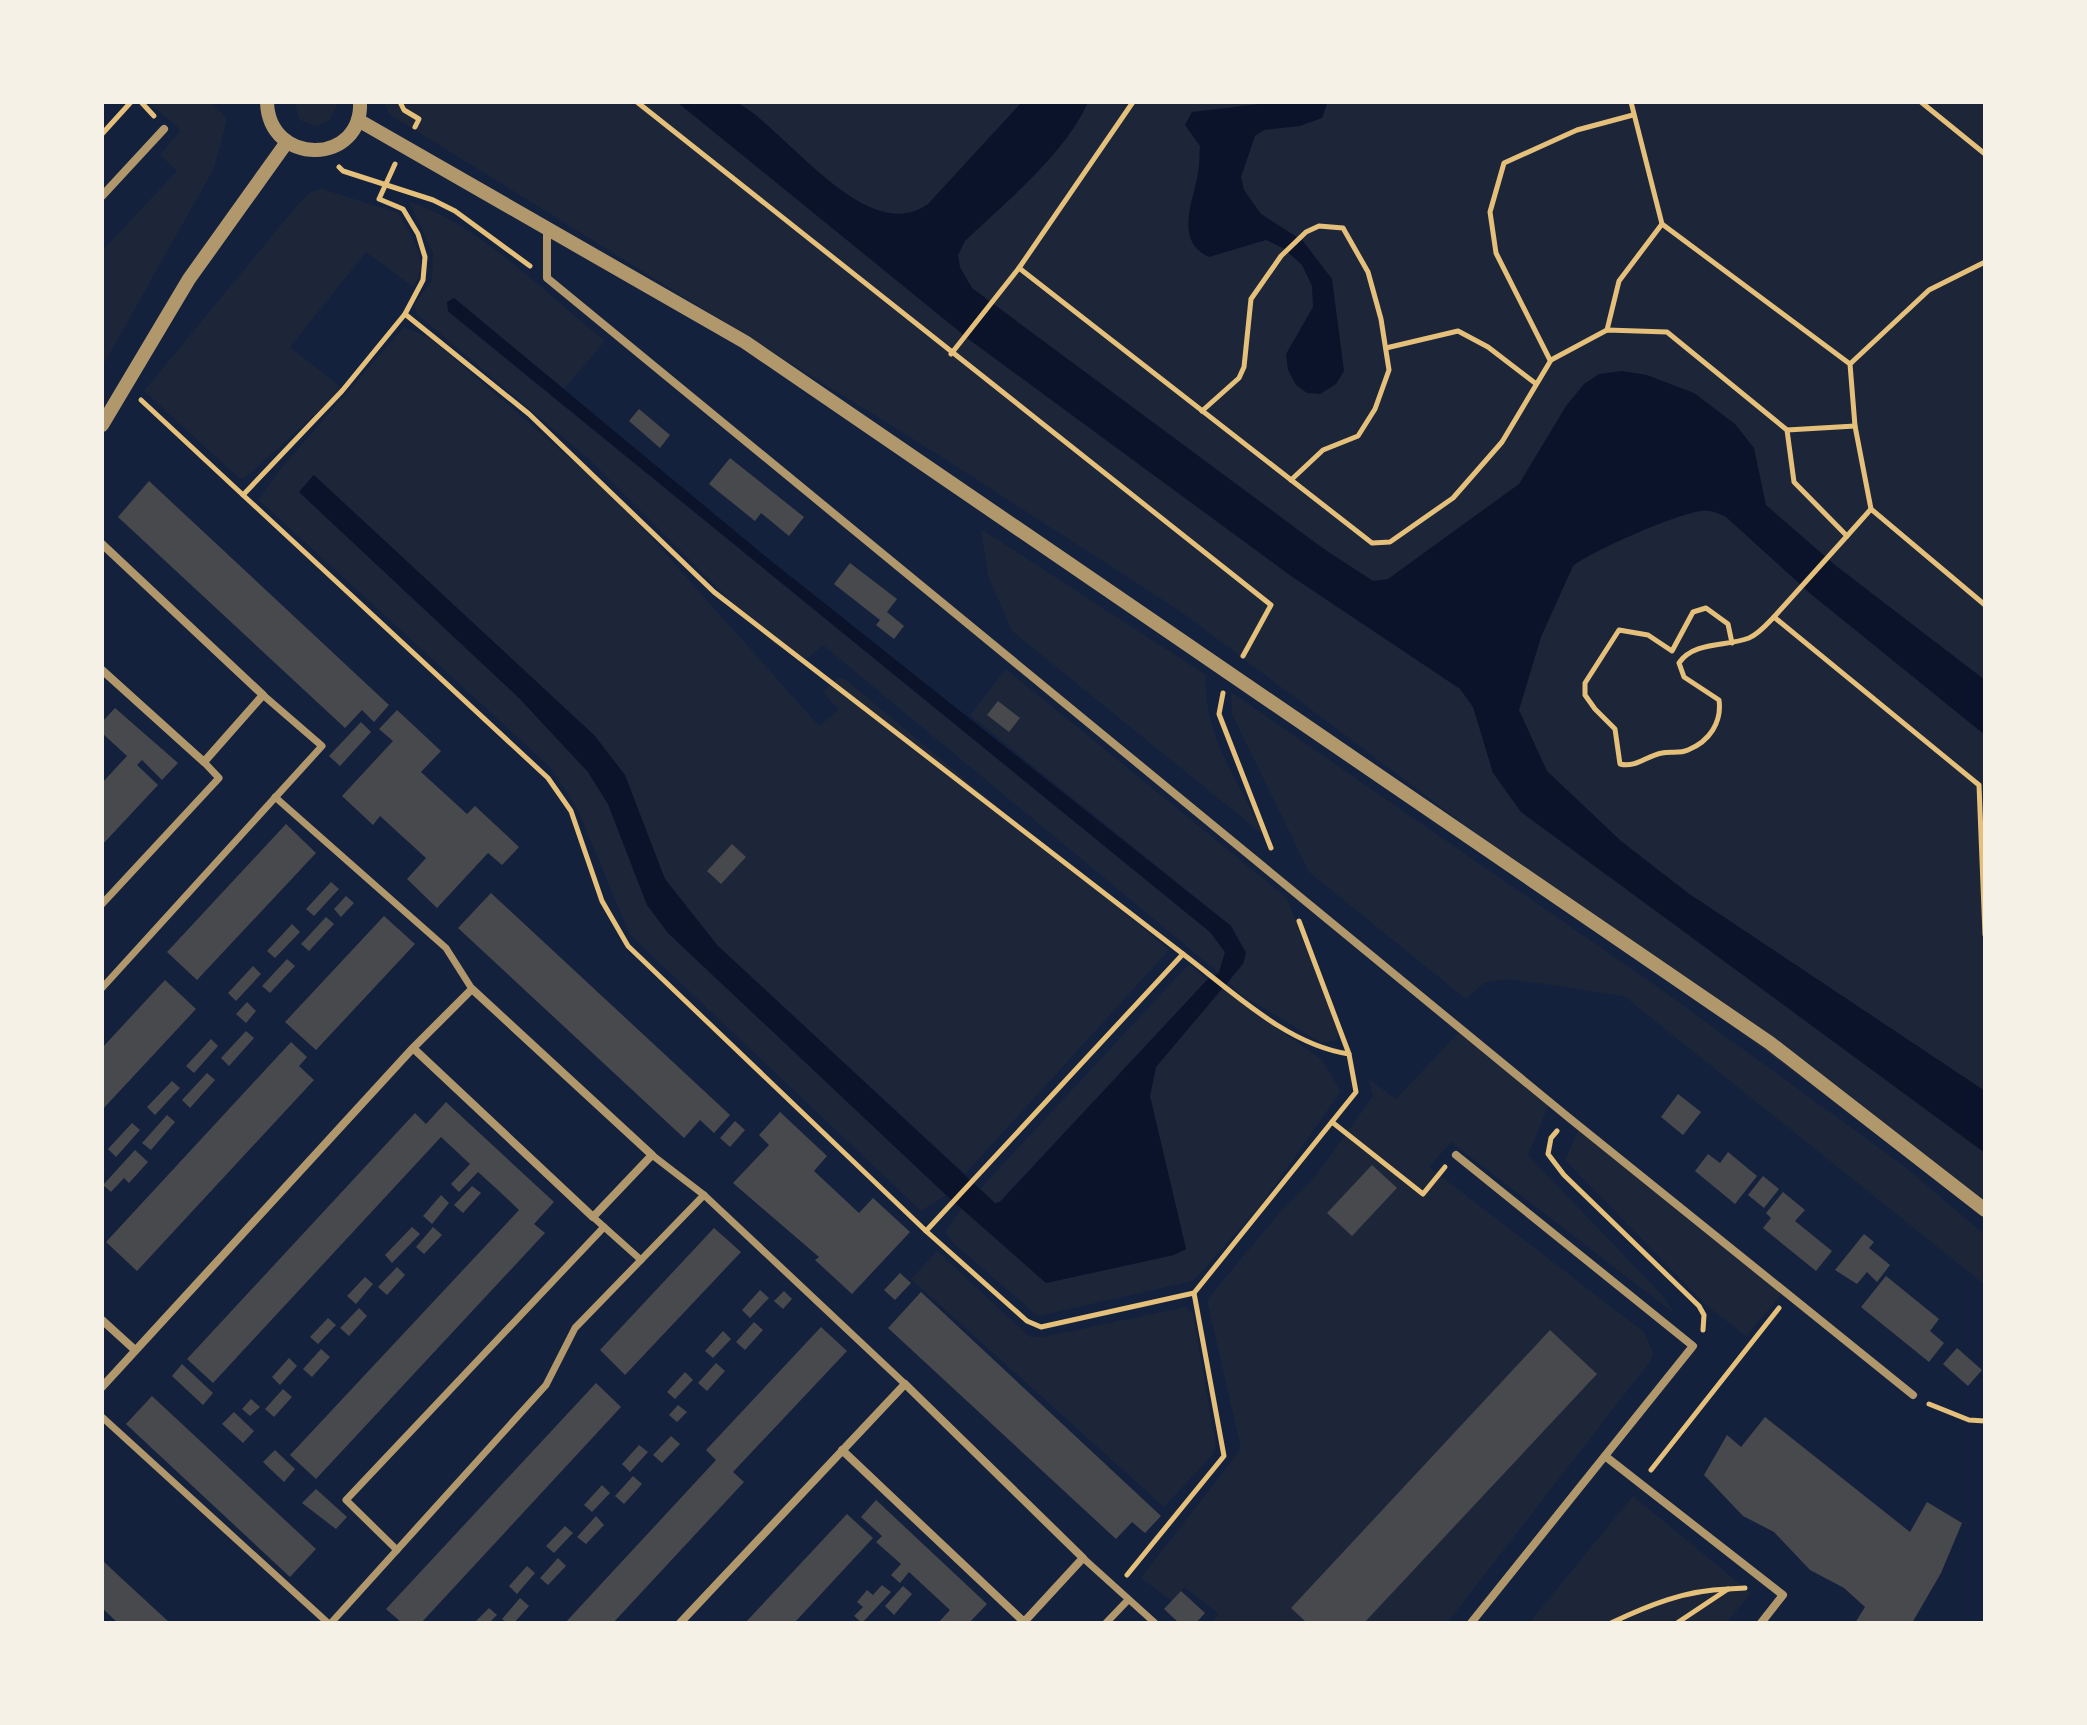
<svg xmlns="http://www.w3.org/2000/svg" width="2087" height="1725" viewBox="0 0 2087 1725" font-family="Overpass,sans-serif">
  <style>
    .green { fill: #1d2539 }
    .water { fill: #0b132b }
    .building { fill: #48494c }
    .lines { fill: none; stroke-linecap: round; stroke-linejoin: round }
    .path { stroke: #e5c07b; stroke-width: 5 }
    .pedestrian { stroke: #b1986c; stroke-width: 7 }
    .minor { stroke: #b1986c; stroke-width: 8 }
    .tertiary { stroke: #b1986c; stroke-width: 14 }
  </style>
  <rect width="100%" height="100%" fill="#14213d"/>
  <g class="green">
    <polygon points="148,102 211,102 227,119 214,168 102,367 102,251 177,171 160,155 181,130"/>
    <polygon points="294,102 336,102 337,104 330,120 315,126 300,120"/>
    <polygon points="384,102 1985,102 1985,1216 1180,611 937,454 389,114"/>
    <path d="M322,189L398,213C411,236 431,262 413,287L366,252L290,347L343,389L245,478H239L144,391L295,208L310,192Z"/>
    <path d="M409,202C475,221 550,297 605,341L564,389L454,298L448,312L1210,932L1225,952L1219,973L823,645L803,662L773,643L590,460L417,314L414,305L432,280L433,253Z"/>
    <path d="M404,327L430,338L615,497L819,726L839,710L823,692L838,678L845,679L1169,950L965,1174L718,946C699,925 678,904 664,878C639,831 630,777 594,735L313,475L299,492L519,698L588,772L608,804L647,905L668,933L946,1195L921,1211L630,935L577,808L551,768L259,500L278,472Z"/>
    <path d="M981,529L1206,675C1202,733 1240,786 1266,837L1012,631L988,576Z"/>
    <polygon points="1006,669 1287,898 1338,1032 1337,1040 1322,1043 1242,995 1229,983 1246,953 1231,926 970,715"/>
    <polygon points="1231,692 1652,983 1904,1166 1985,1235 1985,1285 1624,996 1510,979 1484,983 1466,999 1309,872 1232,714"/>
    <polygon points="1189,964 1207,980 999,1202 995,1203 980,1189"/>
    <polygon points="1221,988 1322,1060 1341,1091 1261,1205 1193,1281 1038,1316 953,1243 945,1232 962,1208 1046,1283 1174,1255 1186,1249 1150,1096 1156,1067"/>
    <polygon points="1463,1028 1551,1099 1528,1155 1663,1296 1674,1313 1451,1142 1429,1167 1644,1332 1653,1352 1651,1360 1447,1623 1212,1623 1219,1614 1184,1587 1173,1602 1141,1578 1241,1449 1207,1300 1280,1212 1315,1177 1373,1096 1369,1079 1396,1099"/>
    <polygon points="1581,1124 1784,1291 1746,1336 1707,1306 1565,1160"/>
    <polygon points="937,1251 1030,1337 1043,1337 1186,1307 1193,1314 1216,1445 1213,1454 1164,1507 911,1279"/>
    <polygon points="1633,1496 1751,1593 1726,1623 1529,1623"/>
  </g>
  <g class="water">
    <path d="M677,102C693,102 724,96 738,103C786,129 867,248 928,204L1022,102H1088C1066,153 1005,203 965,241L958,255L960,267L972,288L1324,549L1373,581L1388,579L1519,484L1566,406L1584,384L1599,374L1622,371L1647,375L1694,393L1735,424L1754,448L1766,505L1835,565L1985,680V735L1812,595L1726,517C1718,513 1711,510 1701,511C1674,515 1594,550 1573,566L1541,637L1519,710L1547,771L1621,841L1688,893L1985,1091V1153L1521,812L1493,773L1473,707L1460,689L1291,576L971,341Z"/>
    <path d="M1276,102L1327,104L1322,118L1300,126L1264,130L1255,136L1241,177L1244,190L1261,214L1303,241L1332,279L1344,371L1336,384L1320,394L1307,393L1296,385L1288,370L1286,354L1313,307L1312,286L1302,265L1283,248L1266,240L1209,257C1175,242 1192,204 1197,178C1200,167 1199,156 1200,146L1185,125L1192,112Z"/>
    <polygon points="454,298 765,556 1231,926 1246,953 1243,964 1156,1067 1150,1096 1186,1249 1174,1255 1046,1283 946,1195 668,933 647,905 608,804 588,772 519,698 299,492 314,475 594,735 625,775 665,879 718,946 995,1203 1000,1202 1207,980 1219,973 1225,952 1210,932 448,311 447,302"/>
  </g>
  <g class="building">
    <polygon points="639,409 670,435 660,448 629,421"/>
    <polygon points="730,458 804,517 789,536 761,513 755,521 709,484"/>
    <polygon points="149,481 389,705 374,722 362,710 345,728 118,517"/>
    <polygon points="850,563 897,599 887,612 904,626 894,639 876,625 880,620 834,584"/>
    <polygon points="998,701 1020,718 1009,732 987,715"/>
    <polygon points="115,708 178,763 162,780 142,760 137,765 158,785 102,845 102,783 127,756 102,733 102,722"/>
    <polygon points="397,710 441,751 421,772 467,814 475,806 519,847 502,865 488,853 437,908 407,879 426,858 380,816 373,825 342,796 393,741 379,729"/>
    <polygon points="361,722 371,732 340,766 329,756"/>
    <polygon points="286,824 316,853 197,980 167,952"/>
    <polygon points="732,844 746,857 721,884 707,871"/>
    <polygon points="331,882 339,889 314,916 306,909"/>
    <polygon points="491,893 730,1115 714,1133 700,1120 684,1138 458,928"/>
    <polygon points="346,896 354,903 341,917 334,909"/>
    <polygon points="384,916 415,944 316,1050 285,1022"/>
    <polygon points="326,917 334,924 309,951 301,944"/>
    <polygon points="292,924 300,932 275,958 267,951"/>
    <polygon points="287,959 295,966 270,993 262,986"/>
    <polygon points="253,966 261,974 236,1001 228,993"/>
    <polygon points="165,980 196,1009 102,1110 102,1048"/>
    <polygon points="247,1002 256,1011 246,1023 236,1014"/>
    <polygon points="246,1031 254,1038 229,1066 221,1058"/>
    <polygon points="211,1039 218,1046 194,1073 186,1066"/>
    <polygon points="291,1042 307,1057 299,1066 314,1080 137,1271 106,1242"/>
    <polygon points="207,1073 215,1080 190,1108 182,1100"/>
    <polygon points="172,1081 180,1088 155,1115 147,1107"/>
    <polygon points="1678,1094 1701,1112 1683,1135 1661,1117"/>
    <polygon points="446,1102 554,1202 534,1224 545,1233 316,1479 290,1455 519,1210 499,1191 478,1172 459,1192 451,1184 470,1164 441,1137 213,1383 187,1359 415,1113 426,1124"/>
    <polygon points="780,1112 827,1156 814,1171 859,1213 873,1198 910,1232 852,1294 815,1260 819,1257 733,1183 769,1145 759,1135"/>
    <polygon points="167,1115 175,1122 151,1150 142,1143"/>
    <polygon points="735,1121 745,1130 730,1147 720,1138"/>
    <polygon points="132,1123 140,1130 116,1157 108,1149"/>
    <polygon points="135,1150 148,1162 129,1183 124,1178 111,1192 103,1185"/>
    <polygon points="1728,1152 1757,1176 1735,1204 1695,1171 1708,1154 1720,1163"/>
    <polygon points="1372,1165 1397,1188 1352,1236 1327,1213"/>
    <polygon points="1763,1176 1779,1189 1764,1208 1748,1195"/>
    <polygon points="472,1186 481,1193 463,1213 454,1205"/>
    <polygon points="1783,1192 1805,1210 1795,1221 1832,1251 1816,1271 1763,1228 1771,1218 1766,1213"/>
    <polygon points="441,1195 449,1203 432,1224 423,1216"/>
    <polygon points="412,1227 420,1234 392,1263 385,1255"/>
    <polygon points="433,1227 442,1235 424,1254 416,1247"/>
    <polygon points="714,1228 741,1252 625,1375 600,1350"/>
    <polygon points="1864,1234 1874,1242 1869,1248 1890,1265 1877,1282 1867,1272 1857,1284 1835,1270"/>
    <polygon points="397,1267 405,1275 387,1295 378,1287"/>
    <polygon points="900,1273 911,1283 895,1300 884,1290"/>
    <polygon points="1886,1276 1939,1319 1930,1331 1944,1343 1929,1362 1861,1307"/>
    <polygon points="365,1277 373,1284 356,1304 347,1296"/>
    <polygon points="760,1290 769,1298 750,1318 742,1310"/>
    <polygon points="784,1291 792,1299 783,1309 774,1301"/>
    <polygon points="921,1292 1161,1516 1145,1533 1132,1522 1116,1539 888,1328"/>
    <polygon points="359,1308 367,1316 349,1336 340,1328"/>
    <polygon points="328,1318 336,1325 318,1344 310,1337"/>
    <polygon points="754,1322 763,1330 745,1350 736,1342"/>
    <polygon points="821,1327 847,1351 733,1472 744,1482 613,1623 565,1623 716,1460 706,1450"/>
    <polygon points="1550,1330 1597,1374 1364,1623 1307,1623 1291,1608"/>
    <polygon points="723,1331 731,1339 713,1358 705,1351"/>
    <polygon points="1957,1348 1982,1370 1968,1386 1943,1364"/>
    <polygon points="321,1349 330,1357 312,1377 303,1369"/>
    <polygon points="289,1358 297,1366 280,1385 272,1377"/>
    <polygon points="716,1363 725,1371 707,1391 698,1383"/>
    <polygon points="182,1364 213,1393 203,1405 172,1376"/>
    <polygon points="685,1372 693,1380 675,1399 667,1392"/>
    <polygon points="596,1383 621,1407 421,1623 402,1623 386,1609"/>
    <polygon points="283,1389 292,1397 274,1417 265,1409"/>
    <polygon points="152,1396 316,1549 290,1577 126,1424"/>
    <polygon points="251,1399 260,1407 250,1416 242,1409"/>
    <polygon points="678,1405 687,1412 677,1422 669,1415"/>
    <polygon points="234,1412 254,1431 243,1443 222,1424"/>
    <polygon points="1765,1417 1910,1532 1927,1502 1962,1523 1941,1573 1912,1623 1855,1623 1865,1607 1844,1588 1810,1570 1774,1532 1743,1516 1704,1475 1727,1435 1741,1447"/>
    <polygon points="671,1436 680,1444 662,1463 653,1455"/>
    <polygon points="639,1445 648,1452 630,1472 622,1464"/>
    <polygon points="275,1450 295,1469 284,1482 263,1462"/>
    <polygon points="633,1476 642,1484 624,1504 615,1496"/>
    <polygon points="602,1485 610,1493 592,1512 584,1505"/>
    <polygon points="316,1489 347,1517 336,1529 302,1503"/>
    <polygon points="876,1500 987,1604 969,1623 938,1623 950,1610 909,1572 900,1583 891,1575 901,1564 876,1542 882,1536 861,1517"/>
    <polygon points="847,1514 873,1538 796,1621 745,1623"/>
    <polygon points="596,1516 604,1525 586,1544 577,1537"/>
    <polygon points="565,1526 573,1533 554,1553 546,1546"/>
    <polygon points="558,1558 566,1566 548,1585 540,1578"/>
    <polygon points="102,1560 119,1576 170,1623 118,1623 102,1608"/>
    <polygon points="527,1566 535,1573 517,1594 509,1586"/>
    <polygon points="882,1585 891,1592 862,1623 854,1616 863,1607 857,1602 867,1590 873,1595"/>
    <polygon points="903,1586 912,1594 894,1615 885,1606"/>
    <polygon points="1181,1591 1205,1613 1196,1623 1179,1623 1164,1609"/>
    <polygon points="520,1598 529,1606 514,1623 507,1623 502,1619"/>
    <polygon points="489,1608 497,1615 489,1623 474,1623"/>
  </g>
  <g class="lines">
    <g class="path">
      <polyline points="141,102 154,116"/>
      <polyline points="400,102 404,110 419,119 415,127"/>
      <polyline points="637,102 1271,605 1243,656"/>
      <polyline points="1631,102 1662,224 1850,364 1855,426 1871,509 1985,605"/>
      <polyline points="1921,102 1985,154"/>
      <polyline points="102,134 131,102"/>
      <polyline points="395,164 379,199 403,209 418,234 425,257 423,280 405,314 529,414 714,592 1183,954 926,1231"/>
      <polyline points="339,167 343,171 433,200 455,211 530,266"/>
      <polyline points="1019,268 1133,102"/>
      <polyline points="405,314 342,391 243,495 548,778 571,811 602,901 628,946 926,1231 1027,1321 1041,1327 1194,1293"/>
      <polyline points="1607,330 1619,281 1662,224"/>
      <polyline points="1386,348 1458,331 1488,347 1535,383"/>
      <polyline points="951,354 1019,268 1372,543 1390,542 1453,498 1502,442 1551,360 1607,330 1667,332 1787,430 1794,482 1847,536 1774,617 1979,785 1985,935"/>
      <polyline points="1550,360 1496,253 1490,212 1504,163 1577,130 1633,115"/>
      <polyline points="1850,364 1929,290 1985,262"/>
      <polyline points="141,400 243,495"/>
      <polyline points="1202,411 1239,378 1244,367 1251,299 1281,256 1306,232 1319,226 1343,228 1368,272 1381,319 1389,370 1375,409 1358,436 1323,450 1291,480"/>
      <polyline points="1787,430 1855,426"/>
      <polyline points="1847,536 1871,509"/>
      <path d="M1732,643L1728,624L1706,608L1693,612L1672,651L1648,635L1619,630L1585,683V695L1595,709L1615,729L1620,764C1636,768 1646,756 1662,753C1670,751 1680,754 1688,750C1710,741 1722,722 1719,700L1684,677L1679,663C1694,641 1726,647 1749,638C1759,634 1767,624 1774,617"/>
      <polyline points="1223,693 1219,714 1271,848"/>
      <path d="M1183,954C1232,991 1287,1045 1349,1054"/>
      <polyline points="1332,1122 1423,1194 1445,1167"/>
      <polyline points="1557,1131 1551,1138 1548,1154 1564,1175 1699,1306 1704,1315 1703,1330"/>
      <polyline points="1929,1404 1969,1420 1985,1421"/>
      <polyline points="1651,1470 1779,1308"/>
      <polyline points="1127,1575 1224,1456 1194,1293 1356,1092 1349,1054 1299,921"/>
      <path d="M1611,1623C1649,1605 1686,1590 1728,1589"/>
      <polyline points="1677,1623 1728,1589 1745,1588"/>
    </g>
    <g class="pedestrian">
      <polyline points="275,797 446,948 472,989"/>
      <polyline points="102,904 219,778 204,762"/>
      <polyline points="102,988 322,746 263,695"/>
      <polyline points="652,1155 704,1195 905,1384"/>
      <polyline points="593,1217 641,1260"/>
      <polyline points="102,1417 328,1623"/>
      <polyline points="397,1550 346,1500 604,1227"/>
      <polyline points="1083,1558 1155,1623"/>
      <polyline points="331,1623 546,1385 575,1328 704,1195"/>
      <polyline points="1106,1623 1128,1600"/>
    </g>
    <g class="minor">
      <polyline points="102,196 164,129"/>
      <polyline points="547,227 547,278 1568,1117 1913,1395"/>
      <polyline points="102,544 263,695 204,762 102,670"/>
      <polyline points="1456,1155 1693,1346 1471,1623"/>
      <polyline points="102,1320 135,1350"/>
      <polyline points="102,1387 413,1048 472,989 652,1155 593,1217 413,1048"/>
      <polyline points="1605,1456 1783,1595 1761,1623"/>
      <polyline points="680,1623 905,1384 1083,1558 1024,1622 842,1450"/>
    </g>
    <g class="tertiary">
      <path d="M267,102C269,167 363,165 360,102"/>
      <polyline points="358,120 745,342 1770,1043 1985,1210"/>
      <polyline points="102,425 189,279 287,142"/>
    </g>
  </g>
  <rect width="2087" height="1725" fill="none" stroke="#f6f1e7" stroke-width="208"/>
</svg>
